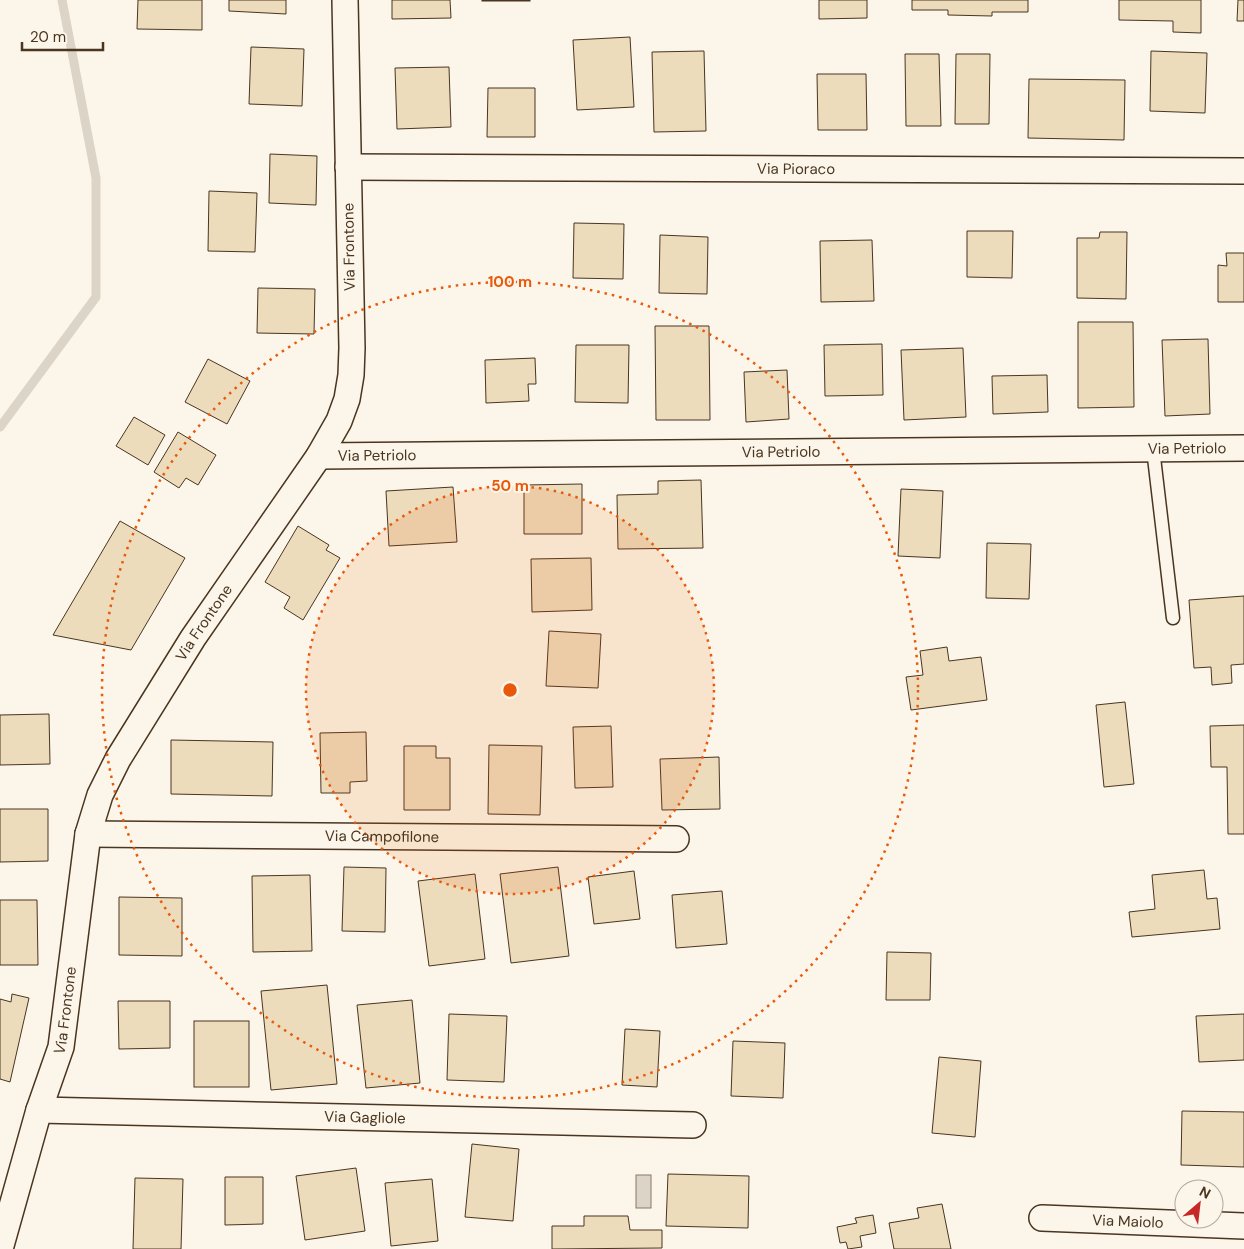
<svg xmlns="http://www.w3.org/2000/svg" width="1244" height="1249" viewBox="0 0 1244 1249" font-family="'DM Sans',sans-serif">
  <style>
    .water { fill: #dcd4c6; stroke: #887966 }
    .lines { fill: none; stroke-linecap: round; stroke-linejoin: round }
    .stream { stroke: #dcd4c6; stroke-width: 9 }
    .building { fill: #ecdcbc; stroke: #4a3520 }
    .lane-casing { stroke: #4a3520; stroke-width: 15 }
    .street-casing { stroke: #4a3520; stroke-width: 28 }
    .lane { stroke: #fbf6e9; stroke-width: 12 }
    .street { stroke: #fbf6e9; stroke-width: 25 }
    .ring { fill: none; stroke: #e8590c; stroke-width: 2.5; stroke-dasharray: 2.5 5 }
    .labels { text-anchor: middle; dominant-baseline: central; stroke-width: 4; stroke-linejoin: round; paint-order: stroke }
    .street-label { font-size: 15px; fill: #4a3520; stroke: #fbf6e9 }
    .centre { fill: #e8590c; stroke: #fbf6e9; stroke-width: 2.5 }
    .ring-label { font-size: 15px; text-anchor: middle; font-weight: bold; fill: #e8590c; stroke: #fbf6e9; stroke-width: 4; stroke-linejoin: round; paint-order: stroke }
  </style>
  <rect width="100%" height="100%" fill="#fbf6e9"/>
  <rect class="water" x="636" y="1175" width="15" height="33"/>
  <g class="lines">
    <polyline class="stream" points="0,427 96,297 96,178 62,0"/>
  </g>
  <g class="building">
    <polygon points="138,0 202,0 202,30 137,29"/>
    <polygon points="229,0 286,0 286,14 229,11"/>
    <polygon points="392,0 450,0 451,18 392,19"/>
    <rect x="482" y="0" width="48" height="1"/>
    <polygon points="819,0 867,0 867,18 819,19"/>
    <polygon points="912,0 1028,0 1028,12 992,12 992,16 948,15 948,10 912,10"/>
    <polygon points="1119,0 1201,0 1201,33 1173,32 1173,21 1119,20"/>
    <polygon points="1238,0 1244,0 1244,21 1237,21"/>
    <polygon points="630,37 634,107 577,110 573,40"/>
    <polygon points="251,47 304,49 302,106 249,104"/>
    <polygon points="704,51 706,131 654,132 652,52"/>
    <polygon points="1151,51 1207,53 1205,113 1150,111"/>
    <polygon points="905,54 939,54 941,126 906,126"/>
    <polygon points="956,54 990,54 989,124 955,124"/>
    <polygon points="449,67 451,127 397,129 395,68"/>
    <polygon points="817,74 866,74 867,130 818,130"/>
    <polygon points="1029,79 1125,80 1124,140 1028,138"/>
    <polygon points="488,88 535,88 535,137 487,137"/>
    <polygon points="270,154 317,156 316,205 269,203"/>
    <polygon points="209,191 257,193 255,252 208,251"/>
    <polygon points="574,223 624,224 623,279 573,278"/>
    <polygon points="967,231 1013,231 1012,278 967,277"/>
    <polygon points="1100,232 1127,232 1126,299 1077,298 1077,238 1099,238"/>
    <polygon points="660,235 708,237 707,294 659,293"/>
    <polygon points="872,240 874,301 821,302 820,241"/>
    <polygon points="1226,253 1244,253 1244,302 1218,302 1218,265 1227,266"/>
    <polygon points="258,288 315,289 314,334 257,333"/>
    <polygon points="1078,322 1133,322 1134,407 1078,408"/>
    <polygon points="655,326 709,326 710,420 656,420"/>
    <polygon points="1208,339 1210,414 1165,416 1162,340"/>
    <polygon points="882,344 883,395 825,396 824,345"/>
    <polygon points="576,345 629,345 628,403 575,402"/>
    <polygon points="963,348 966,417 904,420 901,350"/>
    <polygon points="535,358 536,384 528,384 529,401 486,403 485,360"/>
    <polygon points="208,359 250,381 227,424 185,402"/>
    <polygon points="787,370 789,419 746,422 744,372"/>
    <polygon points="1047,375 1048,412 993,414 992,376"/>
    <polygon points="134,417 165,435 148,465 116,446"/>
    <polygon points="178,432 216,455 198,485 186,478 179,488 154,472"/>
    <polygon points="701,480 703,548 618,549 617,495 658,494 658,481"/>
    <polygon points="582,484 582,534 524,534 524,485"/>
    <polygon points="453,487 457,542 389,546 386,491"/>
    <polygon points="901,489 943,491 940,558 898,556"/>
    <polygon points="120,521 185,558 131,650 53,635"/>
    <polygon points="298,526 329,545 326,550 340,558 303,620 284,608 290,597 265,582"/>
    <polygon points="987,543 1031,544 1029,599 986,598"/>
    <polygon points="591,558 592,610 532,612 531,559"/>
    <polygon points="1244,596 1244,664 1231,665 1232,683 1212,685 1211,667 1194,668 1189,600"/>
    <polygon points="549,631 601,634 598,688 546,686"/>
    <polygon points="947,647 949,661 981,657 987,700 911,710 906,677 923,675 920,651"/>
    <polygon points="1125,702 1134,784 1104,787 1096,705"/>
    <polygon points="49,714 50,764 0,765 0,715"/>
    <polygon points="1244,725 1244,834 1228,834 1227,767 1211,767 1210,726"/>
    <polygon points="611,726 613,787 575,788 573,727"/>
    <polygon points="366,732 367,781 350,782 350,793 321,793 320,733"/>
    <polygon points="171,740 273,742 272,796 171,794"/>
    <polygon points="489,745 542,746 540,815 488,814"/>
    <polygon points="404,746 436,746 436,758 450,758 450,810 404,810"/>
    <polygon points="719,757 720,809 662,810 660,759"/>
    <polygon points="0,809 48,809 48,861 0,862"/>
    <polygon points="344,867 386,868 385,932 342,931"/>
    <polygon points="558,867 569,956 511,963 500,874"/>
    <polygon points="1204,870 1207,899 1217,898 1220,929 1132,937 1129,912 1155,909 1152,875"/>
    <polygon points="634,871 640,919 594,924 588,877"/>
    <polygon points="475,874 485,959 429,966 418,881"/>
    <polygon points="310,875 312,951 253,952 252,876"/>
    <polygon points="722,891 727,944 676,948 672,895"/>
    <polygon points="119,897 182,898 182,956 119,955"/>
    <polygon points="0,900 37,900 38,965 0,965"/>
    <polygon points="887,952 931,953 930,1000 886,1000"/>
    <polygon points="327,985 337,1084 271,1090 261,991"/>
    <polygon points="12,994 29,998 10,1082 0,1079 0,999 11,1002"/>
    <polygon points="412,1000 420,1083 366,1088 357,1005"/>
    <polygon points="118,1001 170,1001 170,1048 119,1049"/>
    <polygon points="449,1014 507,1016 504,1082 447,1080"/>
    <polygon points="1244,1014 1244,1060 1199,1062 1196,1016"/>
    <rect x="194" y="1021" width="55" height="66"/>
    <polygon points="625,1029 660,1031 657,1087 622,1085"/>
    <polygon points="733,1041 785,1043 783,1098 731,1096"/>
    <polygon points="939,1057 981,1061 975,1137 932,1133"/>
    <polygon points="1182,1111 1244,1112 1244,1167 1181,1165"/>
    <polygon points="472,1144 519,1149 513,1221 465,1217"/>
    <polygon points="356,1168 365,1231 305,1240 296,1176"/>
    <polygon points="668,1174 749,1176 748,1228 666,1226"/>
    <polygon points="225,1177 263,1177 263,1224 225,1225"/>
    <polygon points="135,1178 183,1179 181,1249 133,1249"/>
    <polygon points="432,1179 438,1241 391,1246 385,1183"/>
    <polygon points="942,1204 951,1249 894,1249 889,1223 919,1218 917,1208"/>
    <polygon points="873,1215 876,1233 860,1236 862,1247 848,1249 846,1242 840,1243 837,1227 857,1223 855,1218"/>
    <polygon points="584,1216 628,1216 630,1230 662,1230 662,1248 552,1249 552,1226 584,1226"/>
  </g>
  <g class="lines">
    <g class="lane-casing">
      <polyline id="lane" points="1153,449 1173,618"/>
    </g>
    <g class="street-casing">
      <g id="street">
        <path id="s1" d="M348,167L1244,171"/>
        <path id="s2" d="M319,456L1244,448"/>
        <path id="s3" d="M88,834L676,839"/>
        <path id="s4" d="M39,1110L693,1125"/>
        <path id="s5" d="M1042,1218L1244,1226"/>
        <path id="s6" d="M0,1249L39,1110L61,1047L88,834L100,795L118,759L193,638L319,456L339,421L347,399L351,375L352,348L345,0"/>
      </g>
    </g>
    <use href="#lane" class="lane"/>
    <use href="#street" class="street"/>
  </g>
  <circle cx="510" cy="690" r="204" fill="#e8590c" fill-opacity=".12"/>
  <g class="ring">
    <circle cx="510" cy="690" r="204"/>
    <circle cx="510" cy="690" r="408"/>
  </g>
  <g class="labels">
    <g class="street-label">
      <text stroke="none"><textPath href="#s1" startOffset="448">Via Pioraco</textPath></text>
      <text transform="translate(349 247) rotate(-91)">Via Frontone</text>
      <text stroke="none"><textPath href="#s2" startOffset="868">Via Petriolo</textPath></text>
      <text stroke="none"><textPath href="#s2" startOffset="462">Via Petriolo</textPath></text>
      <text stroke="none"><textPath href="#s2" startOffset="58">Via Petriolo</textPath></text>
      <text stroke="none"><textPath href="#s6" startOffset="668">Via Frontone</textPath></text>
      <text stroke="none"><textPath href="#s3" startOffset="294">Via Campofilone</textPath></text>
      <text stroke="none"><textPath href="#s6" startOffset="248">Via Frontone</textPath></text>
      <text stroke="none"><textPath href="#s4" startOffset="326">Via Gagliole</textPath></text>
      <text stroke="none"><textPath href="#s5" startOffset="86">Via Maiolo</textPath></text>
    </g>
  </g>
  <circle cx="510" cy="690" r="8" class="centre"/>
  <g class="ring-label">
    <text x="510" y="287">100 m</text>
    <text x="510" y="491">50 m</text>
  </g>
  <g transform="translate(1199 1204) rotate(28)"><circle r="24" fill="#fbf6e9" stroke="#b4a999"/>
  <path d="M0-4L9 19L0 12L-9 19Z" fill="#c62828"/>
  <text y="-8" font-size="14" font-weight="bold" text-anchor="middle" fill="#4a3520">N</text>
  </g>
  <path d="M22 42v8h81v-8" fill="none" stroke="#4a3520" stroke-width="2.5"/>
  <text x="30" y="42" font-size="15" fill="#4a3520" stroke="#fbf6e9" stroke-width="4" paint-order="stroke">20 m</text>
</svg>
